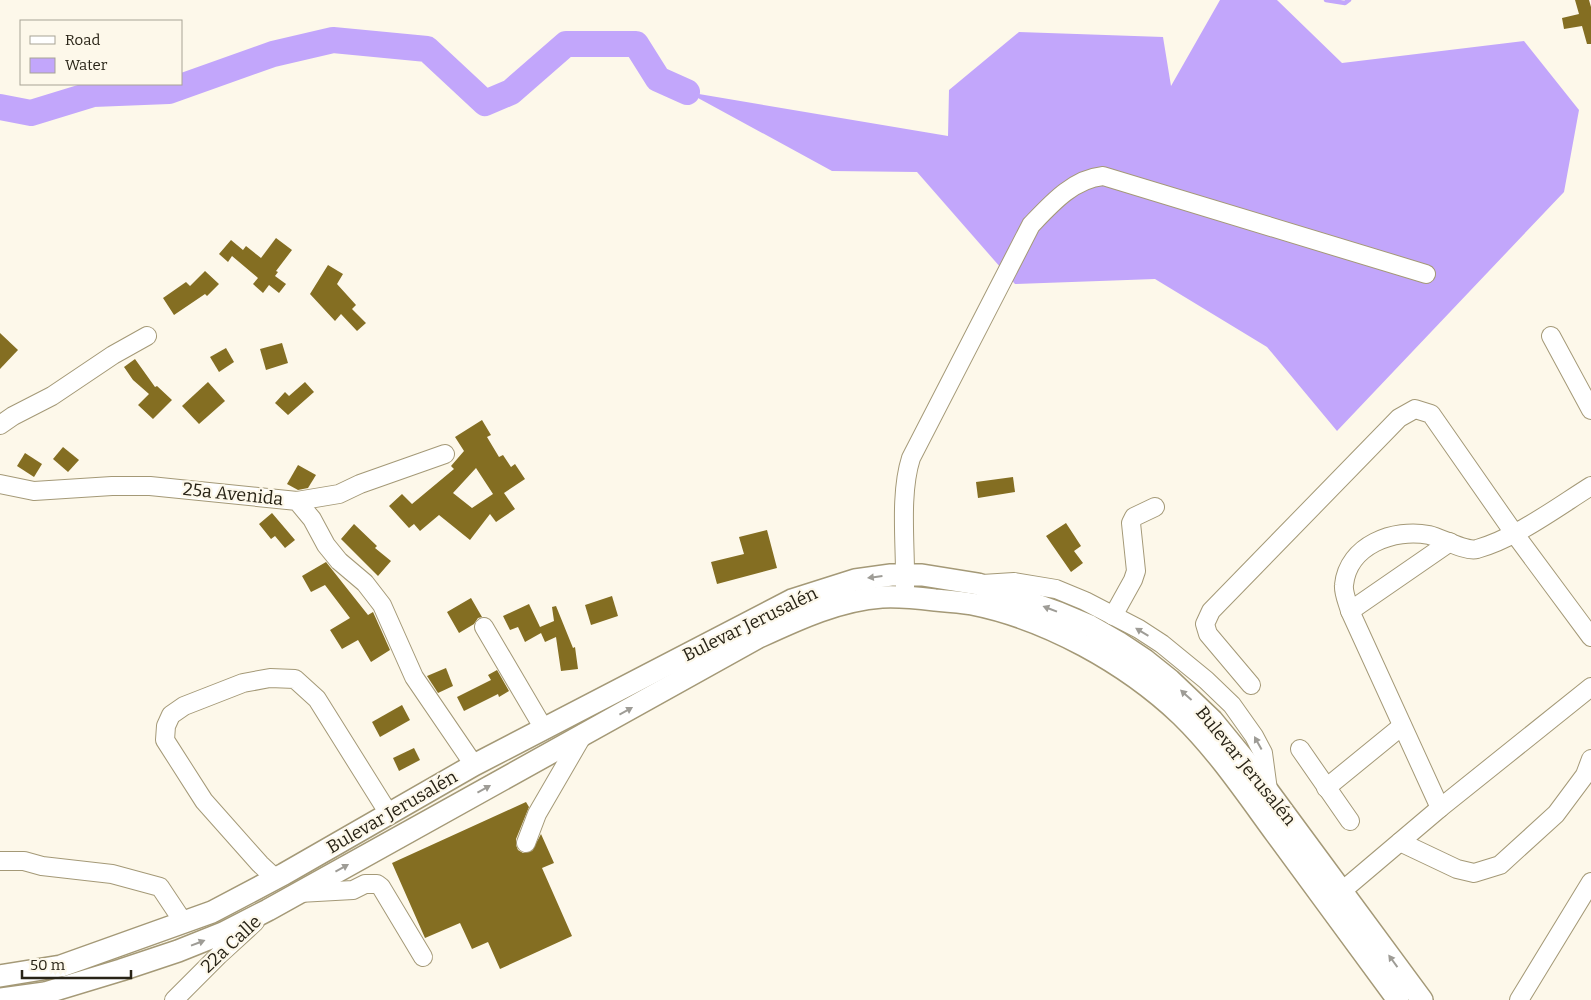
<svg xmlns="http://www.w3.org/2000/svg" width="1591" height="1000" viewBox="0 0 1591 1000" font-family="Bitter,serif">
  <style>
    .water { fill: #c2a6fb }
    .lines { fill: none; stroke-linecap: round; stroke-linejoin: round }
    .stream { stroke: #c2a6fb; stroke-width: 4.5 }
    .river { stroke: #c2a6fb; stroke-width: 26 }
    .building { fill: #846e22; fill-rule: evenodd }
    .minor-casing { stroke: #a49977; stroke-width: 20 }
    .major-casing { stroke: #a49977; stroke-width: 24 }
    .minor { stroke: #fff; stroke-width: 18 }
    .major { stroke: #fff; stroke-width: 21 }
    .oneway { fill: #9e9c96 }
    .labels { text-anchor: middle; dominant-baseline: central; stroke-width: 4.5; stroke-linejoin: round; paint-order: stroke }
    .street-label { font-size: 18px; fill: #282316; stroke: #fdf8ea }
  </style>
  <rect width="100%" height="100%" fill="#fdf8ea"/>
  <polygon class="water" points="1220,0 1277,0 1342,63 1524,41 1579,110 1564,192 1337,431 1267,347 1155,279 1015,284 917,172 832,171 687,92 948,136 949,90 1019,32 1163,37 1171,86"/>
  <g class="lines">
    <polyline class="stream" points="1326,0 1345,3 1349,0"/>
    <polyline class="river" points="0,107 31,113 93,94 169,91 273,54 333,40 427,49 485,103 511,92 566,44 636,44 658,79 687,92"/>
  </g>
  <g class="building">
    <polygon points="1575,0 1589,0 1591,7 1591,44 1587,44 1582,26 1564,29 1562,18 1579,14"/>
    <polygon points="276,238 292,250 276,271 278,272 275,276 286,284 279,293 269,285 263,293 253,284 258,278 232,256 228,262 219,254 231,240 243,250 246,246 261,258"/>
    <polygon points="328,265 343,274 337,284 356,305 352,309 366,323 357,331 341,314 335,321 310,294"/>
    <polygon points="205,271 219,284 207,296 205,294 174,315 163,298 186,282 190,286"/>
    <polygon points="0,333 18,350 0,369"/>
    <polygon points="282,343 288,363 266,370 260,349"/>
    <polygon points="226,348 234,362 219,372 210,357"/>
    <polygon points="135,359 155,387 157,386 172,400 153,419 138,405 149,394 133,380 124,367"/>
    <polygon points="208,382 225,401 199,424 182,406"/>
    <polygon points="305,382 314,392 288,415 275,403 285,392 289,396"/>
    <path d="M482,420L491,435L487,437L499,457L503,455L511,467L515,464L525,479L504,493L515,509L496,522L490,514L470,540L439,515L420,531L414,524L409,528L389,506L402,494L412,504L454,469L451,466L464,451L455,437ZM476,468L493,494L472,508L453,493Z"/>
    <polygon points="63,447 79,460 68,472 53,459"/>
    <polygon points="25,453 42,464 34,477 17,466"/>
    <polygon points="298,465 316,475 308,488 298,490 287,484"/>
    <polygon points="1013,477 1015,492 978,498 976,482"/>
    <polygon points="272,513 295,540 285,548 275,536 271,539 259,524"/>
    <polygon points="1066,523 1081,546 1074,551 1083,563 1071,572 1046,536"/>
    <polygon points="354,524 377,546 375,548 391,561 378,576 341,539"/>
    <polygon points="767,530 777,568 717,584 711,562 744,554 739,537"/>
    <polygon points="326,562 368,615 373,612 390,650 371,662 358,640 342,649 330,630 350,618 325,585 311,592 302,576"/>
    <polygon points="612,596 618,616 591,625 585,605"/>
    <polygon points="471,598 482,617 478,618 474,624 459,633 447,612"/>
    <polygon points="529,604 540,627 554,621 552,607 556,606 573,648 575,647 578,669 561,671 556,637 545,642 541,633 525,642 518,627 510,630 503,616"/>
    <polygon points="446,668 453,686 438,693 427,676"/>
    <polygon points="497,670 509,691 499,697 498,694 464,711 457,697 491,680 488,675"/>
    <polygon points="402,705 410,720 380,737 372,722"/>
    <polygon points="414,748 420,760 399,771 393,758"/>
    <polygon points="526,802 529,807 516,839 516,845 518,850 523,853 532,851 541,834 554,863 542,868 572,936 500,969 488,942 472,949 460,923 425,938 392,863"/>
  </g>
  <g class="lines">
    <g class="minor-casing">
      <g id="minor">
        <polyline points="1551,336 1591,410"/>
        <polyline points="0,425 13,416 52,396 113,355 147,336"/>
        <polyline points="0,484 34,491 112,486 150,486 297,501 312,519 326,545 339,561 365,583 382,605 414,677 474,765"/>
        <polyline points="297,501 339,494 360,484 445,454"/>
        <polyline points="982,584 1014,582 1056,589 1085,601 1139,629 1162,644 1206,680 1232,705 1254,736 1263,753 1268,790"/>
        <path d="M905,587C906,548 899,495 911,458L1031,225C1051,204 1073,179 1103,176L1426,274"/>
        <polyline points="1350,611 1450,542"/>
        <polyline points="1113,616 1133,580 1136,571 1131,523 1134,517 1155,507"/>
        <polyline points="484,627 544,729"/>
        <polyline points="1251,685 1208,634 1205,624 1211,611 1399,418 1415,409 1431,414 1514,533 1591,637"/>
        <polyline points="1300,749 1350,821"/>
        <polyline points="1326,788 1402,726"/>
        <path d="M1440,808L1350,611C1348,603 1343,593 1344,585C1348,545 1394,528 1429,535C1442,538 1465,552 1477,549C1516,538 1556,508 1591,486"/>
        <polyline points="1400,842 1457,869 1474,873 1500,865 1556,814 1585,775 1591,759"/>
        <polyline points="526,843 537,814 584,733"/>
        <polyline points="0,861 24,861 42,866 112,874 160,887 184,923"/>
        <polyline points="275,878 260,864 204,801 165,740 166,726 171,715 184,706 243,683 270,678 295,679 317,699 389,814"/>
        <polyline points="1342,891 1440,808 1591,687"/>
        <polyline points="299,893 353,890 365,884 377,884 381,887 423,957"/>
        <polyline points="174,1000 219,955 255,922"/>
        <polyline points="1519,1000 1591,882"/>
      </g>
    </g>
    <g class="major-casing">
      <g id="major">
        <polyline points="0,976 61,966 212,912 284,874 474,765 792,600 855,580 891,575 922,575 978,584 1059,613 1090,626 1118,642 1145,660 1170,680 1212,720 1248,764 1422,1000"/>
        <path d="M0,999L45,993L121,970L178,951L223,933L268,910L757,638C796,620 838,600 882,597C899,596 918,598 935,600C947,601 960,602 972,604C1047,619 1126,663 1181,715C1217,750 1246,793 1276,834C1317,889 1357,945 1398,1000"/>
      </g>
    </g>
    <use href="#minor" class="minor"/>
    <use href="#major" class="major"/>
  </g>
  <defs><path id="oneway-solid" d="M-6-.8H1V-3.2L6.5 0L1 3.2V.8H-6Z" transform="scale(1.25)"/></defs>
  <g class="oneway">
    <use href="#oneway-solid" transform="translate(875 577) rotate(173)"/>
    <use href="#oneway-solid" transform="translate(1050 609) rotate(-159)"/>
    <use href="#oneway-solid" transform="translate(1142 632) rotate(-149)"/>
    <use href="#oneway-solid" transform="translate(1186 695) rotate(-138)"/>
    <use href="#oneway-solid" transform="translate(626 711) rotate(-29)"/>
    <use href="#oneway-solid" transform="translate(1258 743) rotate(-119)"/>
    <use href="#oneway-solid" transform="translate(484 789) rotate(-29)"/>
    <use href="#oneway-solid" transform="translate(342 868) rotate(-29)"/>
    <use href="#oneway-solid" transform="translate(198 943) rotate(-21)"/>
    <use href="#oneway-solid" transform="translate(1393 961) rotate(-126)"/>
  </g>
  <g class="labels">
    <g class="street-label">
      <text transform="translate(233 494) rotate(6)">25a Avenida</text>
      <text transform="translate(750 624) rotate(-26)">Bulevar Jerusalén</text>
      <text transform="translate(1246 766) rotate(51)">Bulevar Jerusalén</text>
      <text transform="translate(392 812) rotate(-30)">Bulevar Jerusalén</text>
      <text transform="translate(231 944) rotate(-43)">22a Calle</text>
    </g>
  </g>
  <rect x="20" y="20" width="162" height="65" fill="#fdf8ea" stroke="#a8a395"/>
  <rect x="30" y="36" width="25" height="8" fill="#ffffff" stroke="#a8a395"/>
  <text x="65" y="45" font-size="15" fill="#282316">Road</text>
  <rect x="30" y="58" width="25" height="15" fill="#c2a6fb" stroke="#a8a395"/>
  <text x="65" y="70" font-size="15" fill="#282316">Water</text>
  <path d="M22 970v8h109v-8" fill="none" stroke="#282316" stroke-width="2.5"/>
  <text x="30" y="970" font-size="15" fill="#282316" stroke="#fdf8ea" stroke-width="4" paint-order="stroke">50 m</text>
</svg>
